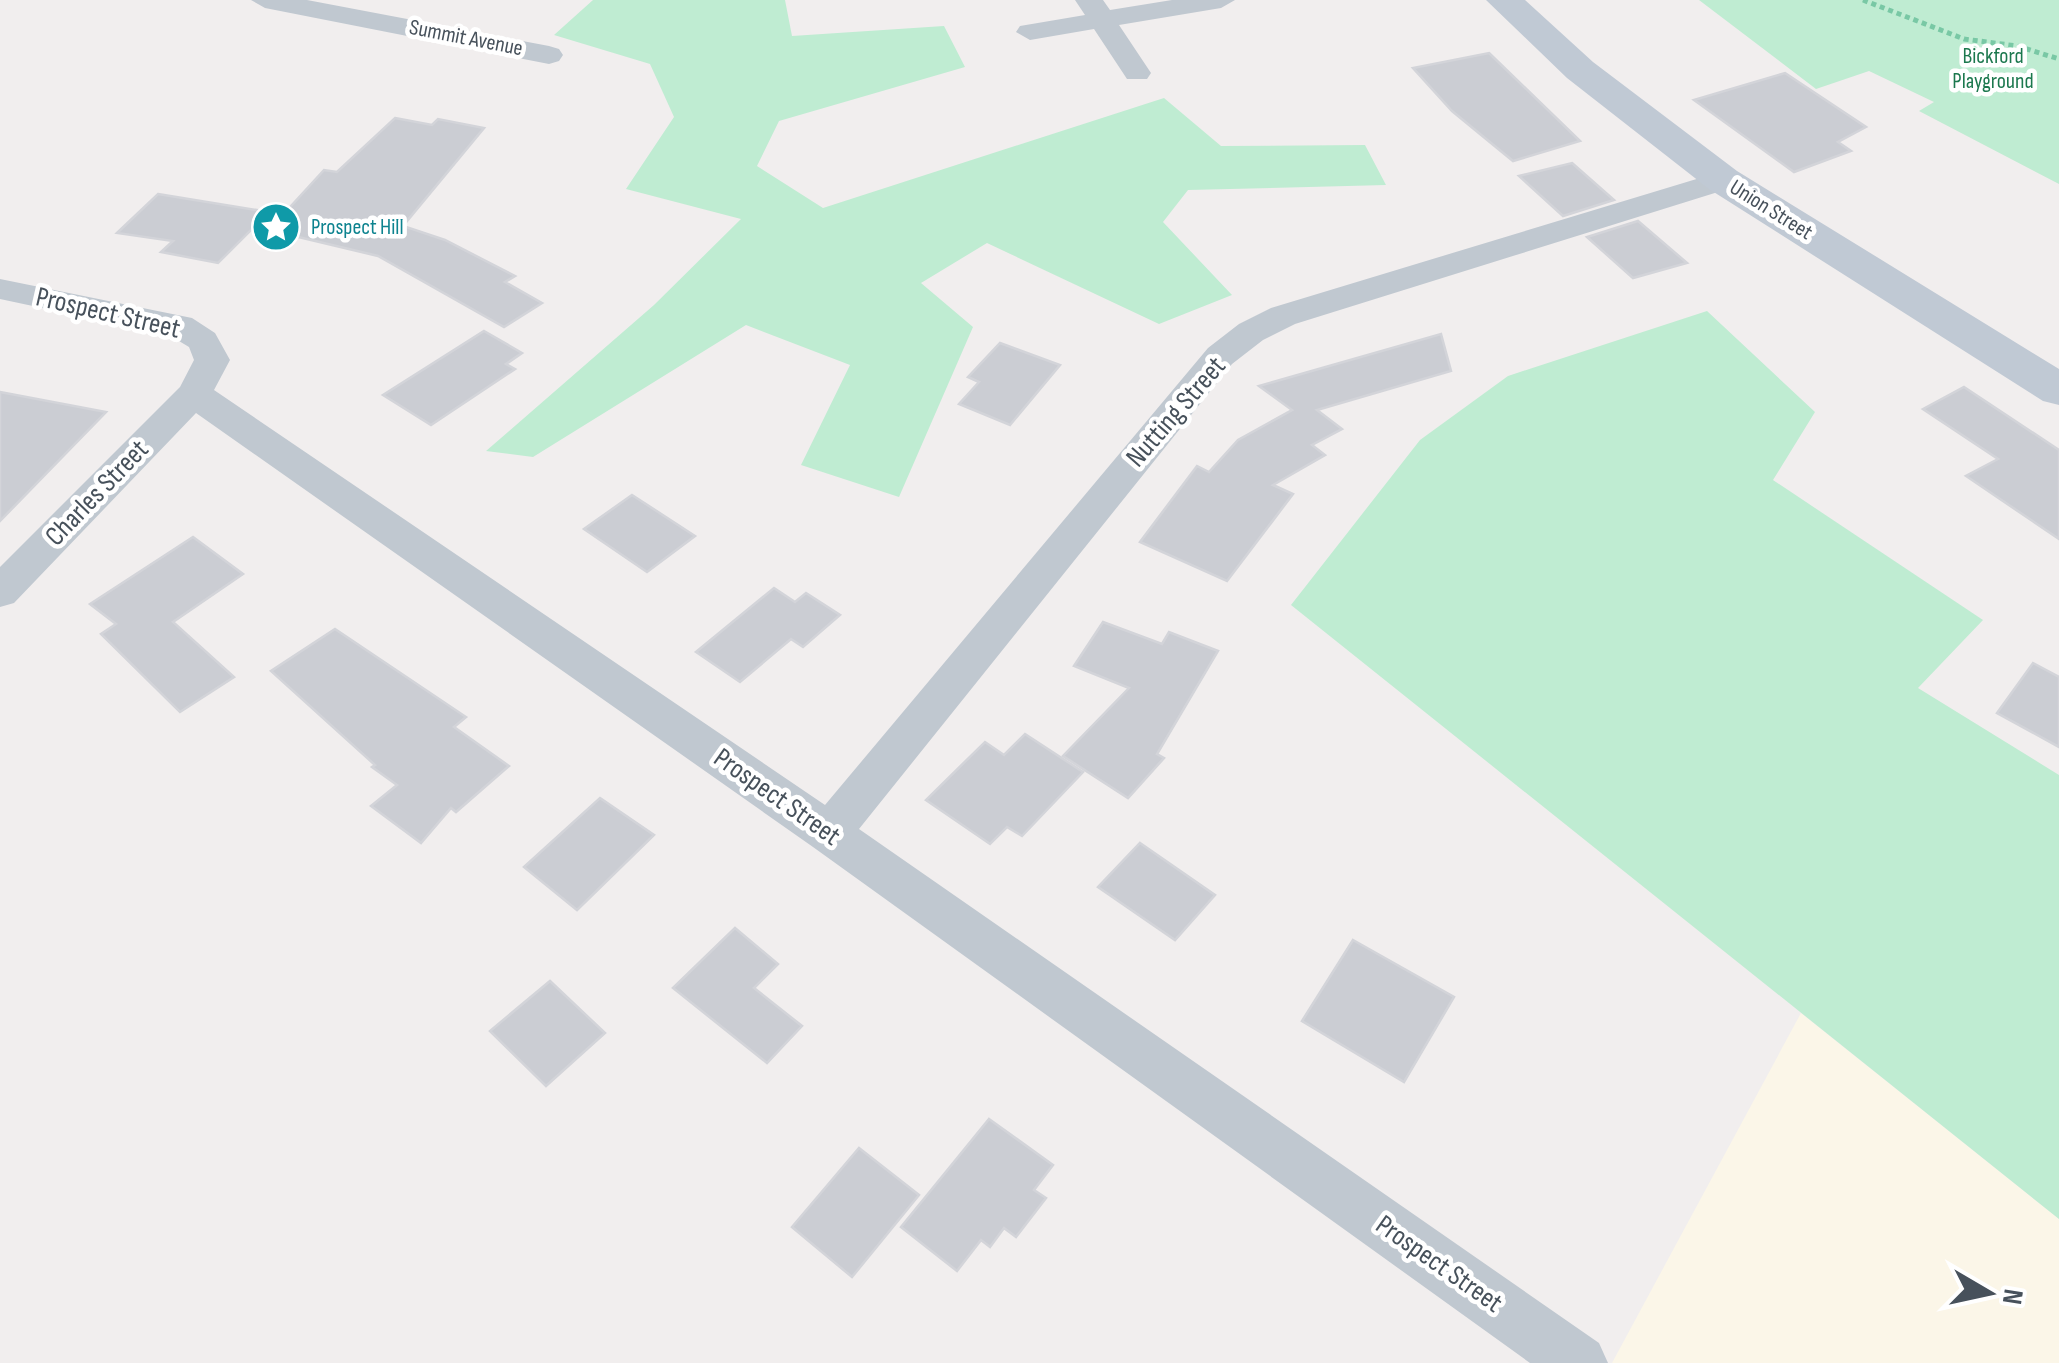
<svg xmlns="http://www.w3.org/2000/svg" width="2059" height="1363" viewBox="0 0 2059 1363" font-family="'Sofia Sans Condensed',sans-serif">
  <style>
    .commercial { fill: #fbf6e8 }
    .green { fill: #bfecd2 }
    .building { fill: #cbcdd3; stroke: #d3d4d9; stroke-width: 2.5 }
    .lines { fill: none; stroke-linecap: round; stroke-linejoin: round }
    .path { stroke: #79c8a5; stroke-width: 5; stroke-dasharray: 5 4; stroke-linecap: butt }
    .street { fill: #c0c8d0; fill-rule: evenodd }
    .secondary { fill: #c0c9d4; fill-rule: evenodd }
    .labels { text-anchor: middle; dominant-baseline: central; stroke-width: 9; stroke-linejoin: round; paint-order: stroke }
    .far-street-label { font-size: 22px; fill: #47515b; stroke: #fff }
    .far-park-label { font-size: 22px; fill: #1c784e; stroke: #fff }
    .far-culture-label { font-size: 22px; fill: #0d838f; stroke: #fff; text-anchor: start }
    .street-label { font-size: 28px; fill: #47515b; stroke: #fff }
  </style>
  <rect width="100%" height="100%" fill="#f1eeee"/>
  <polygon class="commercial" points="1801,1013 2059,1219 2059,1363 1612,1363"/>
  <g class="green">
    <polygon points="593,0 785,0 792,36 944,26 965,67 779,121 757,166 823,208 1164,98 1221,146 1365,145 1386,185 1188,190 1163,222 1232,295 1159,324 987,243 921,283 973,327 899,497 801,465 850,365 746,325 533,457 486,451 654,305 741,219 626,189 674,117 650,64 554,35"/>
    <polygon points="1699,0 2059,0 2059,184 1919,111 1934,102 1869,71 1816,89"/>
    <polygon points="1707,311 1815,412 1773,480 1983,620 1918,688 2059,775 2059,1219 1291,605 1420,440 1508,376"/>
  </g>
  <g class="building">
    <polygon points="1489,53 1580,141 1513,161 1452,111 1413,68"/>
    <polygon points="1785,73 1866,127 1838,142 1851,151 1794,172 1694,100"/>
    <polygon points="395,118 432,125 438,119 484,128 403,226 445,240 515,276 505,282 542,303 504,327 378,256 269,230 324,170 337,172"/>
    <polygon points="1572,163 1614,200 1563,216 1519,176"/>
    <polygon points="158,194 269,212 218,263 161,252 173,241 117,233"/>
    <polygon points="1638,221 1687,263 1633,278 1587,237"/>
    <polygon points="484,331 522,353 506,364 515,369 431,425 383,395"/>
    <polygon points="1441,334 1451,371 1317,410 1342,429 1312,445 1325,455 1273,485 1293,494 1227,581 1140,542 1197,466 1209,472 1238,440 1292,410 1259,386"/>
    <polygon points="1000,343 1060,365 1010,425 959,404 979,382 968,377"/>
    <polygon points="1964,387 2059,450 2059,539 1966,476 1998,459 1923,409"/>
    <polygon points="0,392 106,412 0,521"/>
    <polygon points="632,495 695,536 647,572 584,529"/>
    <polygon points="193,537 243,574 173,622 234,677 180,712 101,634 116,624 90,604"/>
    <polygon points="774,588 795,602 806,593 840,615 803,647 791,639 740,682 696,652"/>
    <polygon points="1103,622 1162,644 1169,632 1218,651 1157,754 1164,758 1128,798 1063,756 1129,688 1074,666"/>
    <polygon points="335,629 466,717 454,727 509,766 456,812 451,808 421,843 371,806 397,785 372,767 375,765 271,671"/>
    <polygon points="2033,663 2059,677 2059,747 1997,713"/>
    <polygon points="1025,734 1083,772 1022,836 1007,827 990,844 926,800 985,742 1004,755"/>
    <polygon points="600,798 654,835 577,910 524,867"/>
    <polygon points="1140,843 1215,895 1175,940 1098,887"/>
    <polygon points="735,928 778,964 754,988 802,1026 767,1063 673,988"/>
    <polygon points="1353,940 1454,997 1404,1082 1302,1021"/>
    <polygon points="550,981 605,1033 546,1086 490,1031"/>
    <polygon points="989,1119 1053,1165 1034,1190 1046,1198 1016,1237 1004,1228 990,1247 981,1240 957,1271 901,1227"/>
    <polygon points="859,1148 919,1195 852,1277 792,1227"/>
  </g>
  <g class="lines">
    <polyline class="path" points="1863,0 1964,39 2017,46 2059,59"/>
    <g class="street">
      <polygon points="251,0 307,0 549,46 559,49 563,55 559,61 549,64 265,8"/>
      <polygon points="1075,0 1103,0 1110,10 1172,0 1235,0 1221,8 1119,25 1151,73 1147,79 1127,79 1094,29 1030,40 1016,32 1020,26 1085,15"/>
      <polygon points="1723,171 1734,173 1739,180 1734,187 1295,324 1263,340 1232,364 859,829 1599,1343 1608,1363 1530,1363 813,847 196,413 14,603 0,607 0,567 180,387 194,360 189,347 169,335 0,299 0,279 192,318 215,333 230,360 214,390 825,805 1208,348 1239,324 1271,308"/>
    </g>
    <polygon class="secondary" points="1486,0 1525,0 1593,62 1737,171 2059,369 2059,405 2043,401 1709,189 1567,78"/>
  </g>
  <defs>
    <g id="sight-disc" transform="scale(2.5)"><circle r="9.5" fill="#0f9aa8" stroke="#fff"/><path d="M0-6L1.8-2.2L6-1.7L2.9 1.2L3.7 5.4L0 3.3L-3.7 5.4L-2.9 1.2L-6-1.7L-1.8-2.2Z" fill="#fff"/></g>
  </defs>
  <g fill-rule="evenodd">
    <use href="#sight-disc" x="276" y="227"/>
  </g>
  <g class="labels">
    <g class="far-street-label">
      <text transform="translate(466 38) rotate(11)">Summit Avenue</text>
      <text transform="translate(1771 210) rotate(32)">Union Street</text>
    </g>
    <g class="far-park-label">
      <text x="1993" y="56">Bickford<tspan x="1993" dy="25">Playground</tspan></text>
    </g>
    <g class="far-culture-label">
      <text x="311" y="227">Prospect Hill</text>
    </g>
    <g class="street-label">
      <text transform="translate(108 313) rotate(13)">Prospect Street</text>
      <text transform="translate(1176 412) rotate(-49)">Nutting Street</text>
      <text transform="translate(97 493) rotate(-46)">Charles Street</text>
      <text transform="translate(777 797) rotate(35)">Prospect Street</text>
      <text transform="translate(1439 1264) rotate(35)">Prospect Street</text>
    </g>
  </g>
  <g transform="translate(1989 1293) rotate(99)" stroke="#ffffff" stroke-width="8" paint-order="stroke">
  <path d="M0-8L18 38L0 25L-18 38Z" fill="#47515b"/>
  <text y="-15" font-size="28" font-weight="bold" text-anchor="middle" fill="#47515b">N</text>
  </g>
</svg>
